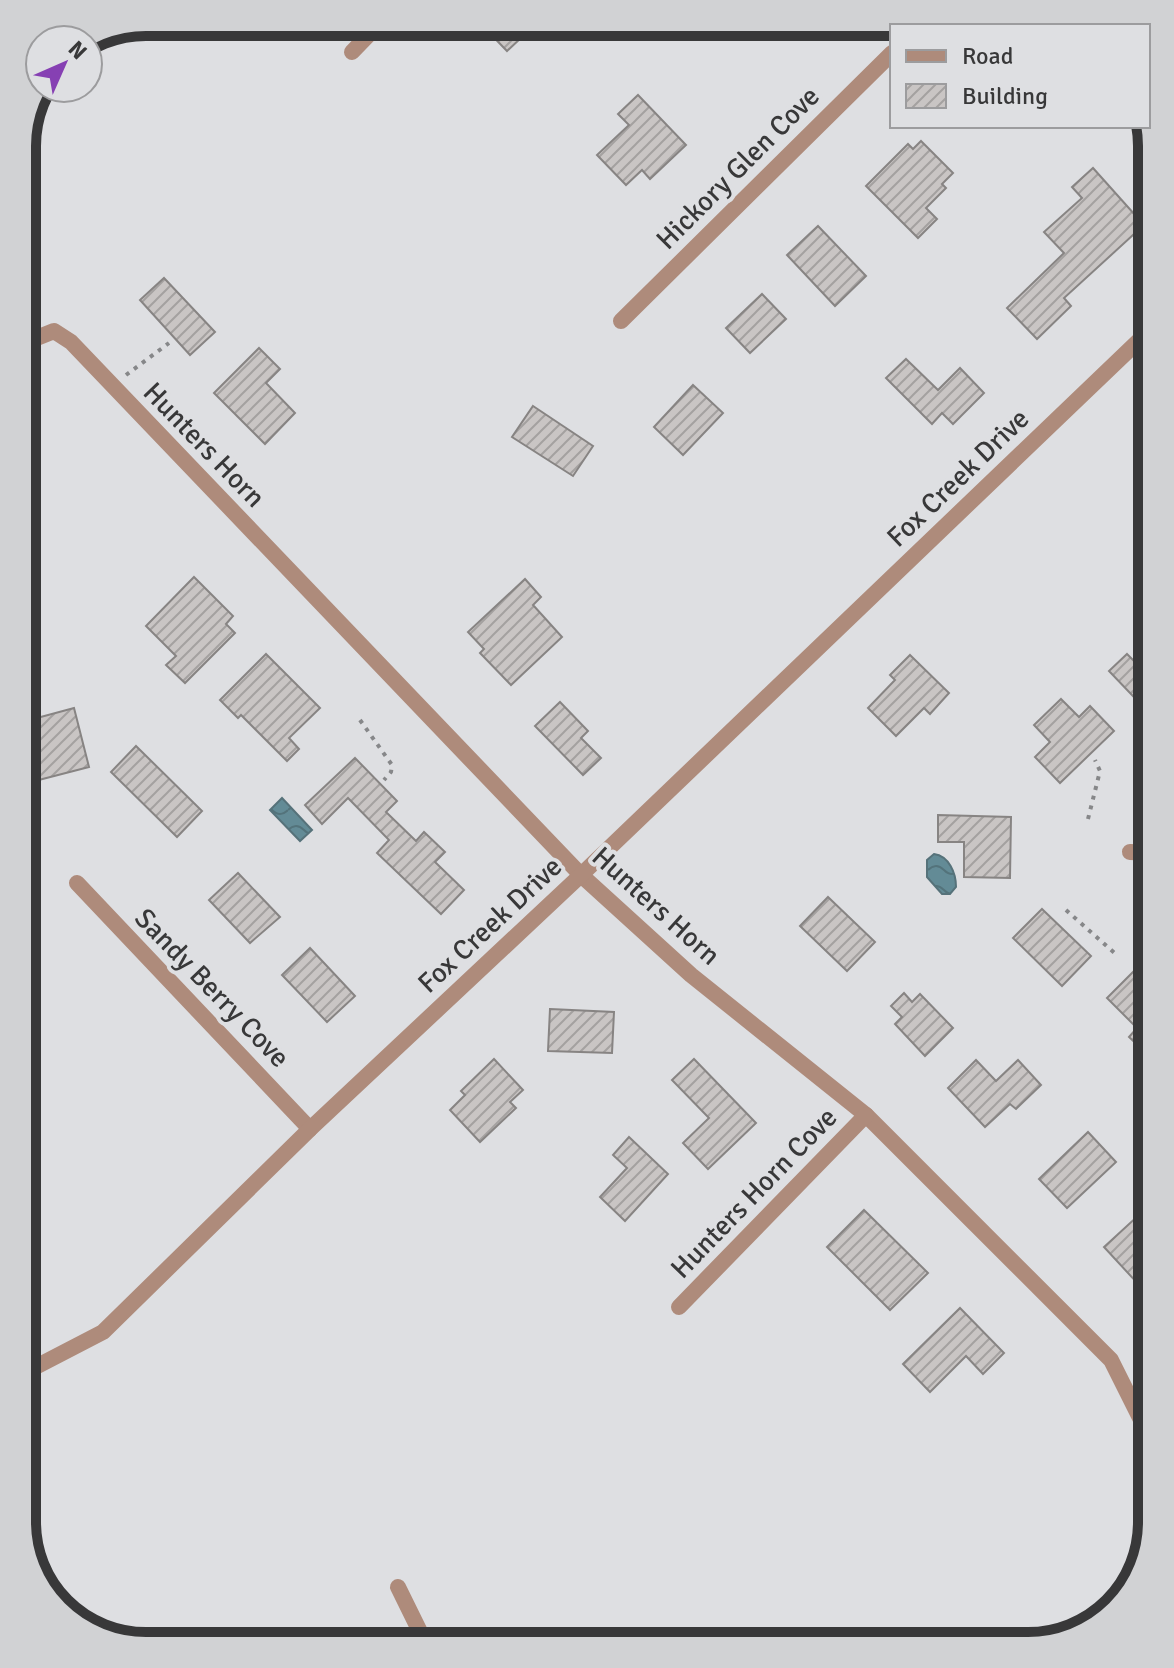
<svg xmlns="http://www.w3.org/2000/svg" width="1174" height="1668" viewBox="0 0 1174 1668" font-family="Signika,sans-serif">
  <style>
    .water { fill: url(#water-waves); stroke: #56727a; stroke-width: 2 }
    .building { fill: url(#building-hatch); stroke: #878483; stroke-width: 2 }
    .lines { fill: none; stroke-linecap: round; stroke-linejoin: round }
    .path { stroke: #868789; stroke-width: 4; stroke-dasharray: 4 6; stroke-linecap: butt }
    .street { stroke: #ae8b7b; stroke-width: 16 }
    .labels { text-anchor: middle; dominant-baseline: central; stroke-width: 8; stroke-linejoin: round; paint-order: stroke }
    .street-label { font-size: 28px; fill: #383839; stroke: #dedfe2 }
    .rim { fill: none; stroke: #383839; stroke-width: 10 }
  </style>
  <defs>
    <pattern id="water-waves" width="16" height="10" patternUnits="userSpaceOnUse" patternTransform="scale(2)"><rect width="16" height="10" fill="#638b96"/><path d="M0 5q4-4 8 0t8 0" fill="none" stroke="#53737b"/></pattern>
    <pattern id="building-hatch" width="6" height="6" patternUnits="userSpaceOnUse" patternTransform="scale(2)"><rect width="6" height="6" fill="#c9c5c4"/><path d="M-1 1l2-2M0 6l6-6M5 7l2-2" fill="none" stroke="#a4a1a0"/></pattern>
  </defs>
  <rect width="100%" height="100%" fill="#dedfe2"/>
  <g class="water">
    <polygon points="282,798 312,830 300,841 270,810"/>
    <path d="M934,854C949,856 956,873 956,887L950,894H942L927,877V860Z"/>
  </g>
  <g class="building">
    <polygon points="479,22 538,22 507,51"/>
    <polygon points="638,95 686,145 650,179 642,170 626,185 597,155 629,125 618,114"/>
    <polygon points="921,141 953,173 942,184 946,188 926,208 937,219 918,238 866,186 908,144 913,149"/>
    <polygon points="1093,168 1144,225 1064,298 1071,306 1037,339 1007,308 1064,253 1044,232 1082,198 1072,187"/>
    <polygon points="818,226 866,276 835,306 787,255"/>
    <polygon points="164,278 215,332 190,355 140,300"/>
    <polygon points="762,294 786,319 750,353 726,328"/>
    <polygon points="259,348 280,369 266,383 295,413 265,444 214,393"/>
    <polygon points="906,359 938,390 960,368 984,393 953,424 942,413 932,424 886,378"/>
    <polygon points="693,385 723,413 683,455 654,427"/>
    <polygon points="533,406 593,446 573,476 512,437"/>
    <polygon points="194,577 233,616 226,624 235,633 185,683 166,665 176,656 146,626"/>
    <polygon points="525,579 541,597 533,605 562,637 511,685 480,653 484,649 468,632"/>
    <polygon points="266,654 320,708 289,738 299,749 287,761 241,715 238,718 220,700"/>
    <polygon points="1127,654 1152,679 1152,716 1109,671"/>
    <polygon points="910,655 949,693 930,714 924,708 896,736 868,708 895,680 890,675"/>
    <polygon points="1061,699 1079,717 1090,706 1114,731 1060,783 1035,757 1050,742 1034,725"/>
    <polygon points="560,702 588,731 581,738 601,758 583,775 535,726"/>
    <polygon points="74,708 89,767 31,782 26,763 22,764 22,722"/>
    <polygon points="136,746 202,811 177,837 111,772"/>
    <polygon points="355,758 397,801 386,812 416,841 424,832 445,852 435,862 464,890 441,914 377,853 389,840 348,798 322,824 305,805"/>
    <polygon points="938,815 1011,817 1010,878 964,877 964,842 938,842"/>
    <polygon points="238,873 280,917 250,943 209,900"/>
    <polygon points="828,897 875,942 847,971 800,926"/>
    <polygon points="1042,909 1091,956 1062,986 1013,938"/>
    <polygon points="310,948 355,996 327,1022 282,975"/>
    <polygon points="1137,968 1152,983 1152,1059 1129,1037 1137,1028 1107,998"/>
    <polygon points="904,993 912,1002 920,994 953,1028 925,1056 895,1024 902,1017 891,1006"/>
    <polygon points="550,1009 614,1012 612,1053 548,1051"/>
    <polygon points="494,1059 523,1090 510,1102 516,1108 480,1142 450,1110 465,1095 461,1091"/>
    <polygon points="694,1059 756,1123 708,1169 683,1143 709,1118 672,1080"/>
    <polygon points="976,1060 996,1081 1018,1060 1041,1085 1016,1109 1010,1104 985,1127 948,1088"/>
    <polygon points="1088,1132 1116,1162 1067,1208 1039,1179"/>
    <polygon points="629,1137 668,1174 625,1221 600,1197 627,1168 613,1155"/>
    <polygon points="1152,1203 1152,1299 1104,1247"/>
    <polygon points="864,1210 928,1273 890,1310 827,1247"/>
    <polygon points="960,1308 1004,1353 983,1374 966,1356 930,1392 903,1364"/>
  </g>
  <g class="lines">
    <g class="path">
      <polyline points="126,375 169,343"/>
      <polyline points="360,720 392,765 391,772 384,780"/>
      <polyline points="1088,819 1100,771 1095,760"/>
      <polyline points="1066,910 1118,956"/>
    </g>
    <g class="street">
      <polyline points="920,26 924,22"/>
      <polyline points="352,52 381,22"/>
      <polyline points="621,321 892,53"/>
      <polyline points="22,349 29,341 54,331 71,342 581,875 691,975 866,1115 1111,1360 1146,1430 1146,1544"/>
      <polyline points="1130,852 1152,853"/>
      <polyline points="77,883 310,1129"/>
      <polyline points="679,1307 866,1115"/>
      <polyline points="22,1374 103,1332 310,1129 581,875 1152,328"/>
      <polyline points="398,1587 427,1646"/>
      <polyline points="782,1646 1035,1644"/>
    </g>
  </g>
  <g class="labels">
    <g class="street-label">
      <text transform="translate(738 168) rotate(-45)">Hickory Glen Cove</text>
      <text transform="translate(204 445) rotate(46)">Hunters Horn</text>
      <text transform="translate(958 478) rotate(-44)">Fox Creek Drive</text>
      <text transform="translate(656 906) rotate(42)">Hunters Horn</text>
      <text transform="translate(490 925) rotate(-43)">Fox Creek Drive</text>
      <text transform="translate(212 988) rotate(46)">Sandy Berry Cove</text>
      <text transform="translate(754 1193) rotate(-46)">Hunters Horn Cove</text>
    </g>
  </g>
  <path d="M0 0H1174V1668H0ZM146 36H1028A110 110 0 0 1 1138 146V1522A110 110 0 0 1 1028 1632H146A110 110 0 0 1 36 1522V146A110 110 0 0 1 146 36Z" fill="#d1d2d4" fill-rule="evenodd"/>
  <path class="rim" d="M146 36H1028A110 110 0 0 1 1138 146V1522A110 110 0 0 1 1028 1632H146A110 110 0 0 1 36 1522V146A110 110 0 0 1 146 36Z"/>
  <rect x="890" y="24" width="260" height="104" fill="#dedfe2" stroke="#9c9c9e" stroke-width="2"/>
  <rect x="906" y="50" width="40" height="12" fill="#ae8b7b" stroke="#9c9c9e" stroke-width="2"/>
  <text x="962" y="64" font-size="24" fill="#383839">Road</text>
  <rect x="906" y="84" width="40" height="24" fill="url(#building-hatch)" stroke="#9c9c9e" stroke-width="2"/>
  <text x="962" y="104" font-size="24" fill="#383839">Building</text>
  <g transform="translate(64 64) rotate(45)"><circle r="38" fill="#dedfe2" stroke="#9c9c9e" stroke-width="2"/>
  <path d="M0-6L14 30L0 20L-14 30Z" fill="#8640b3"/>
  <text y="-12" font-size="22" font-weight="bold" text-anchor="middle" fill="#383839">N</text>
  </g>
</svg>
